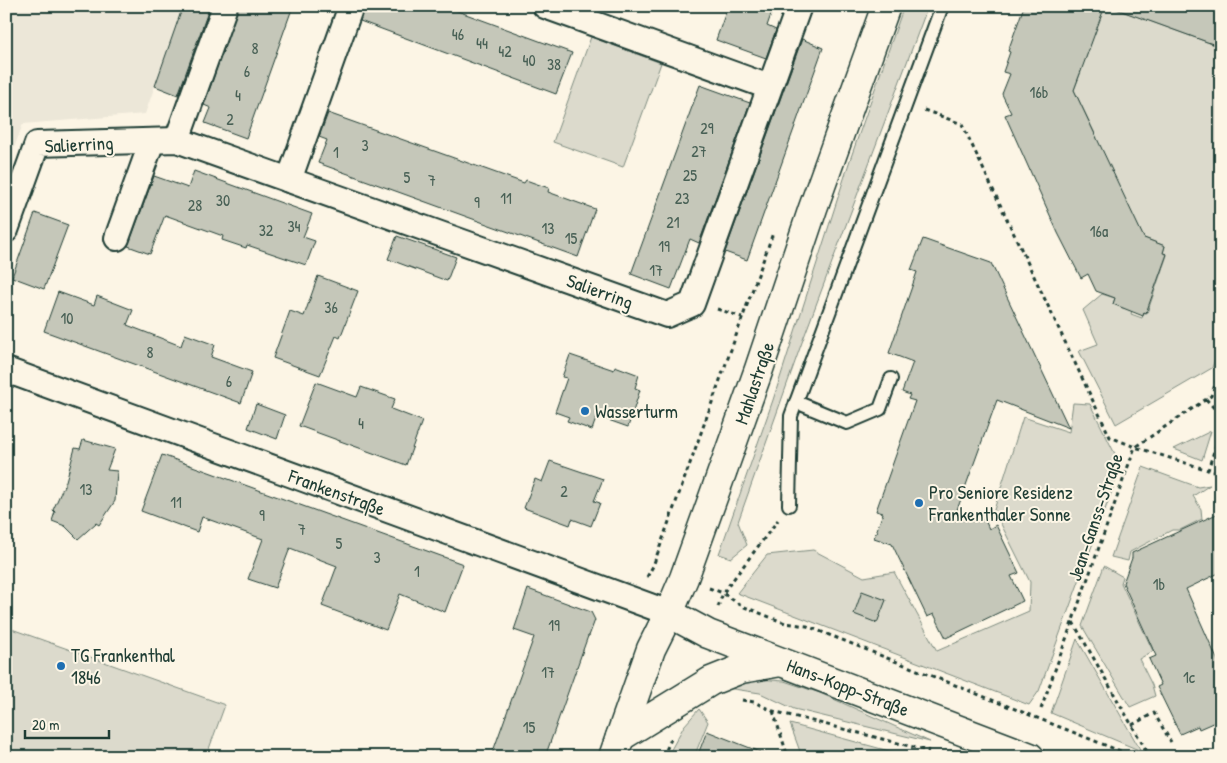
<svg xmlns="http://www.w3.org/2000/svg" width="1227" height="763" viewBox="0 0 1227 763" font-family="'Patrick Hand',sans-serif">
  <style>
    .built { fill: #ece7d8 }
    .green { fill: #dcdacc; stroke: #7e8c80 }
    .building { fill: #c5c7b9; stroke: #1f3d34 }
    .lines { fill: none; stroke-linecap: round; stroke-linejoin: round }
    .service-casing { stroke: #1f3d34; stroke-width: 16 }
    .minor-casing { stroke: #1f3d34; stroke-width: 28 }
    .tertiary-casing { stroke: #1f3d34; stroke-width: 31 }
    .secondary-casing { stroke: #1f3d34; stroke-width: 31 }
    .path { stroke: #1f3d34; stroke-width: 3; stroke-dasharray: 4 4; stroke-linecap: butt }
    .service { stroke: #fcf5e5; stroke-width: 12 }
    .minor { stroke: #fcf5e5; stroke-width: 24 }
    .tertiary { stroke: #fcf5e5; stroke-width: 28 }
    .secondary { stroke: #fcf5e5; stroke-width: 28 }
    .poi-dot { fill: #1f6fb2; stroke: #fcf5e5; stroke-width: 2 }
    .labels { text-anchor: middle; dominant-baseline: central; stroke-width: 4; stroke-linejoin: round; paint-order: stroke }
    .number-label { font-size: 16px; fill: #486055 }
    .street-label { font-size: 19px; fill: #1f3d34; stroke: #fcf5e5 }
    .poi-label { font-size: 19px; fill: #1f3d34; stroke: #fcf5e5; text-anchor: start }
  </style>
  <rect width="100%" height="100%" fill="#fcf5e5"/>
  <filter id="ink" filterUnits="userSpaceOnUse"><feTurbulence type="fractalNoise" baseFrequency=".02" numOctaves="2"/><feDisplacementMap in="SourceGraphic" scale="10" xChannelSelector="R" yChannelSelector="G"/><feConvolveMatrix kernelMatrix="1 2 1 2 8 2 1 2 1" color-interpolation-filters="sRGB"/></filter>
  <g filter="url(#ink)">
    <polygon class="built" points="6,6 183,6 145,114 23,124 6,169"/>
    <g class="green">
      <polygon points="904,6 928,6 801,345 738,522 747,545 731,558 719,554 773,400 850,160"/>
      <polygon points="1096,6 1109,6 1218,46 1221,41 1221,342 1212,368 1116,424 1079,351 1098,344 1083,310 1102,294 1115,298 1113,304 1123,308 1133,308 1131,314 1142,318 1144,312 1147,313 1167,255 1163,253 1165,246 1144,238 1091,142 1097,138 1074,90 1082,69 1079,59 1085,60 1092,40"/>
      <polygon points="591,37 661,63 623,167 553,142"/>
      <polygon points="1073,403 1090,404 1121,466 1039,691 1029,705 737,593 767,555 813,550 864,577 894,572 937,651 1029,611 1030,582 994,510 1023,417 1069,432"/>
      <polygon points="1211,431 1202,460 1174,449"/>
      <polygon points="1143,467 1198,487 1210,485 1193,496 1201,509 1202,519 1180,530 1172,530 1130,552 1128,561 1111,557"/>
      <polygon points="1104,566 1123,577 1121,583 1153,651 1139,659 1152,685 1155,696 1130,707 1082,626"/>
      <polygon points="6,627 225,705 206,757 6,757"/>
      <polygon points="1077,639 1141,751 1051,713"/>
      <polygon points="758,679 784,681 820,693 930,742 794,709 760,693 727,688 729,683"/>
      <polygon points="699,709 708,722 694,757 667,757 684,726"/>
      <polygon points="790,724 911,757 802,757"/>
    </g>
    <g class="building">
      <polygon points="183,6 210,6 178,95 155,86"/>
      <polygon points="238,6 293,6 246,138 205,123 211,108 204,105"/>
      <polygon points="364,6 444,6 572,53 556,94 360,21"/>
      <polygon points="728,6 774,6 767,26 776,30 766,58 716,40"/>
      <polygon points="1024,6 1105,6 1074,90 1144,238 1165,246 1163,253 1167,254 1146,313 1144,312 1143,316 1113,304 1115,298 1096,291 1088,274 1081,278 1058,233 1005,115 1011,113 1002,94 1010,74 1003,72 1010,52 1008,51"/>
      <polygon points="1117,6 1221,6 1221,47 1116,9"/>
      <polygon points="802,39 823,48 747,260 725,252"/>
      <polygon points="700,85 750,103 699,243 690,239 671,289 631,274"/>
      <polygon points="328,113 524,183 526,180 537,184 549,188 548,192 595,209 578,257 318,163 327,140 319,137"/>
      <polygon points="194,171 312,214 303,237 315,241 306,265 247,245 246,248 222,240 223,236 165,215 150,254 128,246 154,176 188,188"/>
      <polygon points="35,213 68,225 44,289 12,277"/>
      <polygon points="397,236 456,257 447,281 388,259"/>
      <polygon points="923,239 991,263 1069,428 997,400 957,510 985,520 989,529 996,525 1019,573 1011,576 1023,601 946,638 934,614 927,617 892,544 874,538 883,513 876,511 915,401 908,399 910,395 902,392 913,362 889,353 917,272 911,270"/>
      <polygon points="318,276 358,291 340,338 336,336 320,375 273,358 290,311 304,316"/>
      <polygon points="58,292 94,305 97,296 133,310 127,325 181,346 185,334 215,345 211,357 252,372 241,403 44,331"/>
      <polygon points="570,355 614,370 615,366 639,375 635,388 640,390 628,427 597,416 592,430 567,421 569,417 555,412 567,378 562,377"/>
      <polygon points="316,382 357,397 361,387 395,399 391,409 422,421 406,465 299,426"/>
      <polygon points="256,404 285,415 277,439 248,428"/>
      <polygon points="83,440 115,449 107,470 117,471 115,501 99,525 96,523 78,539 65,526 52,521 55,512 53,510 66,481 75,448 80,449"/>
      <polygon points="162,455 463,564 445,612 400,594 386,630 322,606 337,566 290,548 275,588 248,579 263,539 202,517 197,532 141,511"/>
      <polygon points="550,461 603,479 594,501 600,503 591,526 572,519 570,525 524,508 535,479 542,482"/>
      <polygon points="1221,512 1221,572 1186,589 1221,668 1221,716 1217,717 1215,722 1199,729 1198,726 1180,734 1157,687 1161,685 1149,659 1156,656 1123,583 1132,558 1132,553"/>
      <polygon points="528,589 591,612 595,620 589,636 588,636 545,757 491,757 534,637 514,630"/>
      <polygon points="862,591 886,600 877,623 854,614"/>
      <polygon points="707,731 768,755 768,757 697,757"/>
    </g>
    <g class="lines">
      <g class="service-casing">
        <g id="service">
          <polyline points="796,402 847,423 880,409 891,379"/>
          <polyline points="789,505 791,416 942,6"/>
        </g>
      </g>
      <g class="minor-casing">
        <g id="minor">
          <polyline points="545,6 769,87"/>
          <polyline points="177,140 225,6"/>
          <polyline points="289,180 351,6"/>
          <polyline points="6,230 37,144 177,140 667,315 692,304 799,6"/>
          <polyline points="117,238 152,141"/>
          <polyline points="6,370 669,613"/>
        </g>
      </g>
      <g class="tertiary-casing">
        <polyline id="tertiary" points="669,613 684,578 720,478 759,369 813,208 886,6"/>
      </g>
      <g class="secondary-casing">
        <g id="secondary">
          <polyline points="620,737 711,681 741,669 781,662"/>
          <polyline points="613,757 651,649 669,613 708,634 1030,757"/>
        </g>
      </g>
      <g class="path">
        <polyline points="924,110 962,124 1110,437 1135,447 1208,470"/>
        <polyline points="717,309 742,317"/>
        <polyline points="1206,399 1221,416"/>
        <polyline points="1221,429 1208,470 1221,474"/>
        <polyline points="647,577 653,566 773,233"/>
        <polyline points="709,588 723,593 742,606 785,623 807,626 1135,757"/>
        <polyline points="718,607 723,593 778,520"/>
        <polyline points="1073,622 1150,757"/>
        <polyline points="742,700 754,702 773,711 929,751"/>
        <polyline points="1041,709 1135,447 1211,396 1221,369"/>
        <polyline points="773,711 788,757"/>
        <polyline points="1132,725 1154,713 1171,742"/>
        <polyline points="663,757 671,739"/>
      </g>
      <use href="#service" class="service"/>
      <use href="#minor" class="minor"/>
      <use href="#tertiary" class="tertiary"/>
      <use href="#secondary" class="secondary"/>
    </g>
  </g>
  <g class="poi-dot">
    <circle cx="585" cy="411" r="5"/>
    <circle cx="919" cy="503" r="5"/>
    <circle cx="61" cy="666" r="5"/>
  </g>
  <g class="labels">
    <g class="number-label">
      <text x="458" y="34">46</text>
      <text x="482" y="43">44</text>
      <text x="255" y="48">8</text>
      <text x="505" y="51">42</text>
      <text x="529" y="60">40</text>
      <text x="554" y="64">38</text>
      <text x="247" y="71">6</text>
      <text x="1039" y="92">16b</text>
      <text x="238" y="95">4</text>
      <text x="230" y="119">2</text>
      <text x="707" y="128">29</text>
      <text x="365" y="145">3</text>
      <text x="699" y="151">27</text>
      <text x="336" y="152">1</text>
      <text x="690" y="175">25</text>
      <text x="407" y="177">5</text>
      <text x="432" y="180">7</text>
      <text x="506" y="198">11</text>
      <text x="682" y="198">23</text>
      <text x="223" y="200">30</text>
      <text x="477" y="202">9</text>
      <text x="195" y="205">28</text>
      <text x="673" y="222">21</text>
      <text x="294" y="226">34</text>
      <text x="548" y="228">13</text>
      <text x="266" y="230">32</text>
      <text x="1099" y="231">16a</text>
      <text x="571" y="238">15</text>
      <text x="664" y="246">19</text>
      <text x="656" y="270">17</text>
      <text x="331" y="307">36</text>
      <text x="67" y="318">10</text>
      <text x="150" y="352">8</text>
      <text x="229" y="381">6</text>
      <text x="361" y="423">4</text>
      <text x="86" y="489">13</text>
      <text x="564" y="491">2</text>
      <text x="176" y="502">11</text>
      <text x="262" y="515">9</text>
      <text x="302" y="529">7</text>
      <text x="339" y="543">5</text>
      <text x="377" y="557">3</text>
      <text x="417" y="571">1</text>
      <text x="1159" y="584">1b</text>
      <text x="554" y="625">19</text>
      <text x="548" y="672">17</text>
      <text x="1189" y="677">1c</text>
      <text x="529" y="727">15</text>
    </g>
    <g class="street-label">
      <text transform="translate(79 144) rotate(-3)">Salierring</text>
      <text transform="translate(600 291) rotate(20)">Salierring</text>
      <text transform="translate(754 383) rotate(-71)">Mahlastraße</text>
      <text transform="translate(337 492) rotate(20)">Frankenstraße</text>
      <text transform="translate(1095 517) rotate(-71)">Jean-Ganss-Straße</text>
      <text transform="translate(848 687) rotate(21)">Hans-Kopp-Straße</text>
    </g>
    <g class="poi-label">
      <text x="595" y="411">Wasserturm</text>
      <text x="929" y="492">Pro Seniore Residenz<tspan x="929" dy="22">Frankenthaler Sonne</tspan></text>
      <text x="71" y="655">TG Frankenthal<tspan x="71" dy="22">1846</tspan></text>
    </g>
  </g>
  <rect width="1227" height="763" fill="none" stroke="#fcf5e5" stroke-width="25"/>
  <rect x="12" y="12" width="1202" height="738" fill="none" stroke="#1f3d34" stroke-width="2" filter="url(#ink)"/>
  <path d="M25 730v8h84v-8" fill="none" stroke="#1f3d34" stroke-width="2.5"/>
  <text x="32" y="730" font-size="15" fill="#1f3d34" stroke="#fcf5e5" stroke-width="4" paint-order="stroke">20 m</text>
</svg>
